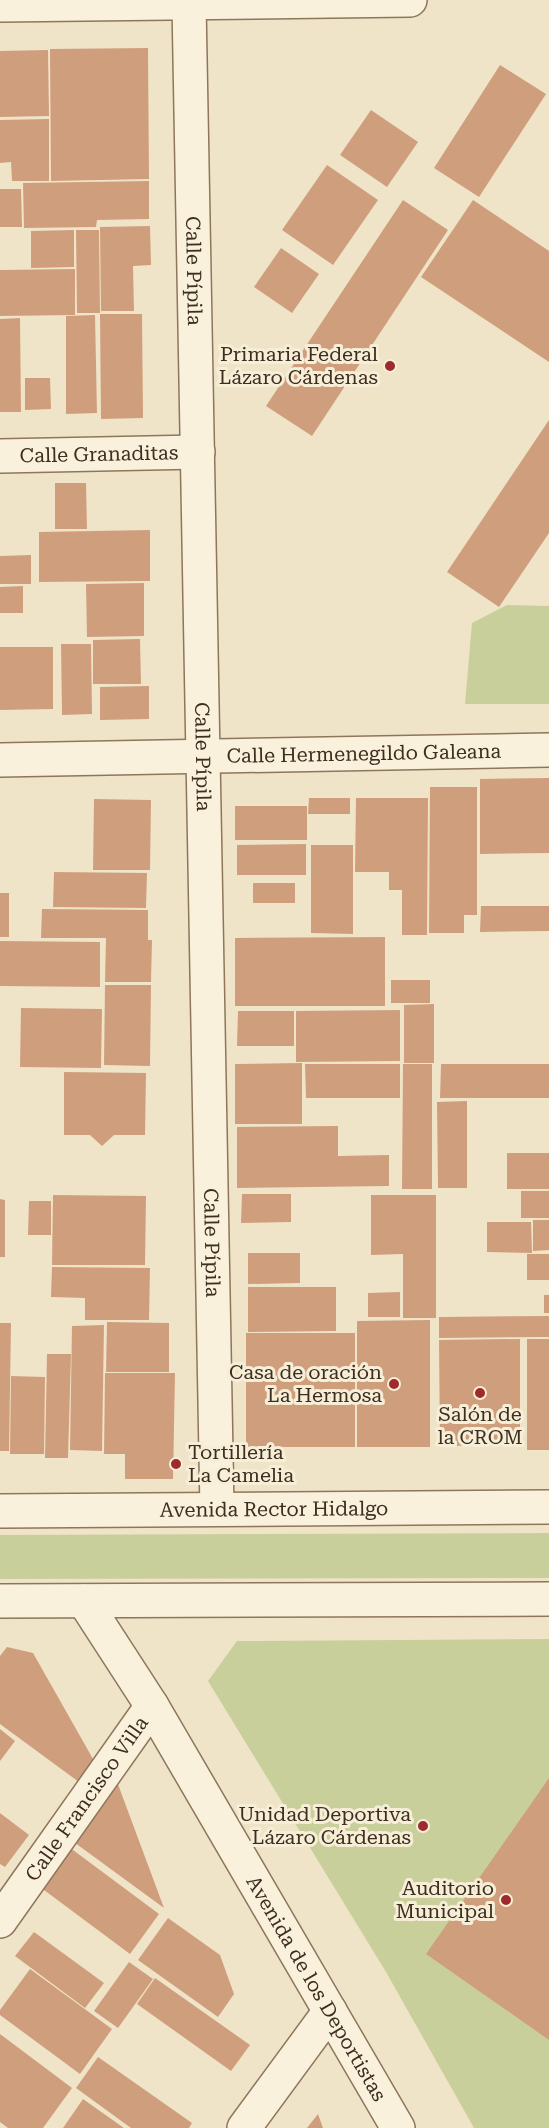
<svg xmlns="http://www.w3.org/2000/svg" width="549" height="2128" viewBox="0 0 549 2128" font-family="'Roboto Serif',serif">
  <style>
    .green { fill: #c9cf9b }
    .building { fill: #cf9f7d }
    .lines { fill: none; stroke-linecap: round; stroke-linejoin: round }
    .minor-casing { stroke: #8d765c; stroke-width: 36 }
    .minor { stroke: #faf1dc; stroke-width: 33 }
    .poi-dot { fill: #9e2a2b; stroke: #f7eed8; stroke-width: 2 }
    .labels { text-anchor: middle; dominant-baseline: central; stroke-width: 6; stroke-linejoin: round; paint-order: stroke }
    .street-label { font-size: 20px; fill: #3d2e20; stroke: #f7eed8 }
    .poi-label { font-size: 20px; fill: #3d2e20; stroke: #f7eed8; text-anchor: end }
  </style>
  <rect width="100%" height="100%" fill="#f0e4c8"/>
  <g class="green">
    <polygon points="507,605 549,606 549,704 465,704 472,623"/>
    <polygon points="549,1533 549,1578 0,1579 0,1535"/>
    <polygon points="549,1639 549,2128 474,2128 386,1972 208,1681 237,1641"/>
  </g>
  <g class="building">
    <polygon points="148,48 149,179 51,181 50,49"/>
    <polygon points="48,50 49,116 0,117 0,51"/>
    <polygon points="500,65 546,94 479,197 434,168"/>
    <polygon points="371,110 418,142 387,187 340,155"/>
    <polygon points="49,119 49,181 12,181 11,162 0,163 0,120"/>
    <polygon points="327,165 378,200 333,265 282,230"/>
    <polygon points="149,181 149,219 97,220 96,227 24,228 23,183"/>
    <polygon points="0,189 21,189 22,227 0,227"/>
    <polygon points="403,200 448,230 312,436 266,406"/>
    <polygon points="473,200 549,251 549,362 421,277"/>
    <polygon points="150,226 151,265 133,266 134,311 101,311 100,227"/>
    <polygon points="74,230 74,267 31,268 31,231"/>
    <polygon points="76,230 99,230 100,313 77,313"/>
    <polygon points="281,248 319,274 292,313 254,287"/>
    <polygon points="75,269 75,315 0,316 0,270"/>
    <polygon points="100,314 142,314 143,418 101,419"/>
    <polygon points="95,315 97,413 66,414 66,316"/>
    <polygon points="20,318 21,412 0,412 0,319"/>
    <polygon points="25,378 50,378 51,409 25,410"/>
    <polygon points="549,420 549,533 499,607 447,572"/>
    <polygon points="55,483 86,483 87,529 55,529"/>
    <polygon points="150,530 150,581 39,582 39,532"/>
    <polygon points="31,555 31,584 0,584 0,556"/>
    <polygon points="144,583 144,636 87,637 86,584"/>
    <polygon points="23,586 23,613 0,613 0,587"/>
    <polygon points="140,639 141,684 93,684 93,640"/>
    <polygon points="61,644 91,644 92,714 62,715"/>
    <polygon points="0,647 53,647 53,709 0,710"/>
    <polygon points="149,686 149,719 100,720 100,687"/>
    <polygon points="549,778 549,853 480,854 480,779"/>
    <polygon points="430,787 477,787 477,915 464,915 464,933 429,933"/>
    <polygon points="309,798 350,798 350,814 308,814"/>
    <polygon points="356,798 428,798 427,935 402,935 402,890 389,890 389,872 355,872"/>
    <polygon points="94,799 151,800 150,870 93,870"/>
    <rect x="235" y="806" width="72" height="34"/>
    <polygon points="306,844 306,875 237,875 237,845"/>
    <polygon points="311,845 353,845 353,934 311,933"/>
    <polygon points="54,872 147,873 146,908 53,907"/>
    <rect x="253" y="883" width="42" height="20"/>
    <rect x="0" y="893" width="9" height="44"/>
    <polygon points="481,906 549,906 549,931 480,932"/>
    <polygon points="42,909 148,910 148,940 152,940 151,982 105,982 106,938 41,938"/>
    <polygon points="385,937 385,1006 235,1006 235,938"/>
    <polygon points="0,941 100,942 100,987 0,986"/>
    <rect x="391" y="980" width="39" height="23"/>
    <polygon points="105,985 151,985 150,1066 104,1065"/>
    <polygon points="434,1004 434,1063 404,1063 404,1005"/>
    <polygon points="21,1008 102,1009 101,1068 20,1067"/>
    <polygon points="400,1010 400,1061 296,1062 296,1011"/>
    <polygon points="238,1011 294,1011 294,1046 237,1046"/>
    <polygon points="302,1063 302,1124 235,1124 235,1064"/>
    <polygon points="305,1064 400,1064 400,1098 306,1098"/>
    <polygon points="403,1064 432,1064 432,1189 402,1189"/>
    <polygon points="441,1064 549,1064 549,1098 440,1098"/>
    <polygon points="64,1072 146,1073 145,1135 114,1135 102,1146 90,1135 64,1135"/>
    <polygon points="467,1101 467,1188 438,1188 437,1102"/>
    <polygon points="338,1126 338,1156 389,1155 389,1186 237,1188 237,1127"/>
    <rect x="507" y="1153" width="42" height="36"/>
    <rect x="521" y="1191" width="28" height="27"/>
    <polygon points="242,1194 291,1194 291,1222 241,1223"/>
    <polygon points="53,1195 146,1196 145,1265 52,1265"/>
    <polygon points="371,1195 436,1195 436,1318 403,1318 403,1254 371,1255"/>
    <polygon points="0,1199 5,1200 5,1257 0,1257"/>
    <polygon points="29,1201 51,1201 51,1235 28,1235"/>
    <polygon points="533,1220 549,1220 549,1250 533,1251"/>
    <polygon points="487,1222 531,1222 532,1253 487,1252"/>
    <polygon points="248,1253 300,1253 300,1283 248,1284"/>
    <rect x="527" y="1254" width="22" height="26"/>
    <polygon points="52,1267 150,1268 149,1320 85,1320 85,1298 51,1297"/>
    <polygon points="248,1287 336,1287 336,1331 248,1332"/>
    <polygon points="400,1292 400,1317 368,1317 368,1293"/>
    <rect x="544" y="1295" width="5" height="18"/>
    <polygon points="549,1316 549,1337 439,1338 439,1317"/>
    <polygon points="430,1320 430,1447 357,1447 357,1321"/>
    <polygon points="107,1322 169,1323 169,1372 106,1372"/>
    <polygon points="0,1323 11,1323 9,1451 0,1451"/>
    <polygon points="104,1325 102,1451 70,1450 72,1326"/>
    <rect x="246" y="1333" width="109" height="114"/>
    <polygon points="520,1339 520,1445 440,1446 439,1340"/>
    <rect x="527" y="1339" width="22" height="111"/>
    <polygon points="47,1354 71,1354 68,1458 45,1458"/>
    <polygon points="105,1373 175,1373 173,1479 125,1479 125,1454 104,1454"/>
    <polygon points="11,1376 45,1377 44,1454 10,1454"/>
    <polygon points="7,1647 33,1653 97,1766 83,1785 0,1724 0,1656"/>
    <polygon points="0,1729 15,1741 0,1761"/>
    <polygon points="549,1778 549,2040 426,1954"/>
    <polygon points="116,1779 164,1908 71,1840"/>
    <polygon points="0,1813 29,1835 5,1867 0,1864"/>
    <polygon points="69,1847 159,1914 130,1954 40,1887"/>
    <polygon points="168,1918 220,1955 234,1994 218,2017 138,1960"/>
    <polygon points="34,1932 104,1983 85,2008 15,1956"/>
    <polygon points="129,1962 153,1979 118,2028 94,2011"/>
    <polygon points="30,1969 112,2029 80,2074 0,2015 0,2010"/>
    <polygon points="155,1978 250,2045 231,2071 137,2004"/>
    <polygon points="0,2034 72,2088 43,2128 8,2128 0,2122"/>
    <polygon points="98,2057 192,2123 189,2128 131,2128 76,2088"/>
    <polygon points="83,2099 124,2128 63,2128"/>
    <polygon points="318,2114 323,2128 307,2128"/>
  </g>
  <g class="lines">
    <g class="minor-casing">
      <g id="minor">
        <path id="s1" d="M189,4L217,1509"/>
        <polyline points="0,5 410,0"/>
        <path id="s2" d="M0,456L198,452"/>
        <path id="s3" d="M0,760L549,750"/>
        <path id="s4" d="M0,1511L549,1507"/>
        <polyline points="0,1601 549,1599"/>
        <path id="s5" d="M84,1601L152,1706L398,2128"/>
        <path id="s6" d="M0,1921L152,1706"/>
        <polyline points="244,2128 330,2011"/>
      </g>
    </g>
    <use href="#minor" class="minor"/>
  </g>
  <g class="poi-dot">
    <circle cx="390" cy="366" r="6"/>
    <circle cx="394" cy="1384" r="6"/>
    <circle cx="480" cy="1393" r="6"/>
    <circle cx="176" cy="1464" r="6"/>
    <circle cx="423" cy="1826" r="6"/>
    <circle cx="506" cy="1900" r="6"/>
  </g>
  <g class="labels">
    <g class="street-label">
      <text stroke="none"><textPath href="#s1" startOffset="267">Calle Pípila</textPath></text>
      <text stroke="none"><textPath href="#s2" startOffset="99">Calle Granaditas</textPath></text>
      <text stroke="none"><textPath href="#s3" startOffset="364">Calle Hermenegildo Galeana</textPath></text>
      <text stroke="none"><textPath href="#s1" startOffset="753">Calle Pípila</textPath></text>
      <text stroke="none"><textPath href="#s1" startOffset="1239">Calle Pípila</textPath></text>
      <text stroke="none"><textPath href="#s4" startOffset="274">Avenida Rector Hidalgo</textPath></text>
      <text stroke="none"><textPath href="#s6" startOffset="150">Calle Francisco Villa</textPath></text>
      <text stroke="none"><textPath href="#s5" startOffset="452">Avenida de los Deportistas</textPath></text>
    </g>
    <g class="poi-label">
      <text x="378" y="354">Primaria Federal<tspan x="378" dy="23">Lázaro Cárdenas</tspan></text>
      <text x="382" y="1372">Casa de oración<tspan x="382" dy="23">La Hermosa</tspan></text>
      <text x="480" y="1414" text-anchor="middle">Salón de<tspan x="480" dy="23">la CROM</tspan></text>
      <text x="188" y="1452" text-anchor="start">Tortillería<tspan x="188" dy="23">La Camelia</tspan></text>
      <text x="411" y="1814">Unidad Deportiva<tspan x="411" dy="23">Lázaro Cárdenas</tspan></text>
      <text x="494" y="1888">Auditorio<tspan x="494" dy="23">Municipal</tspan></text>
    </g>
  </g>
</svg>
